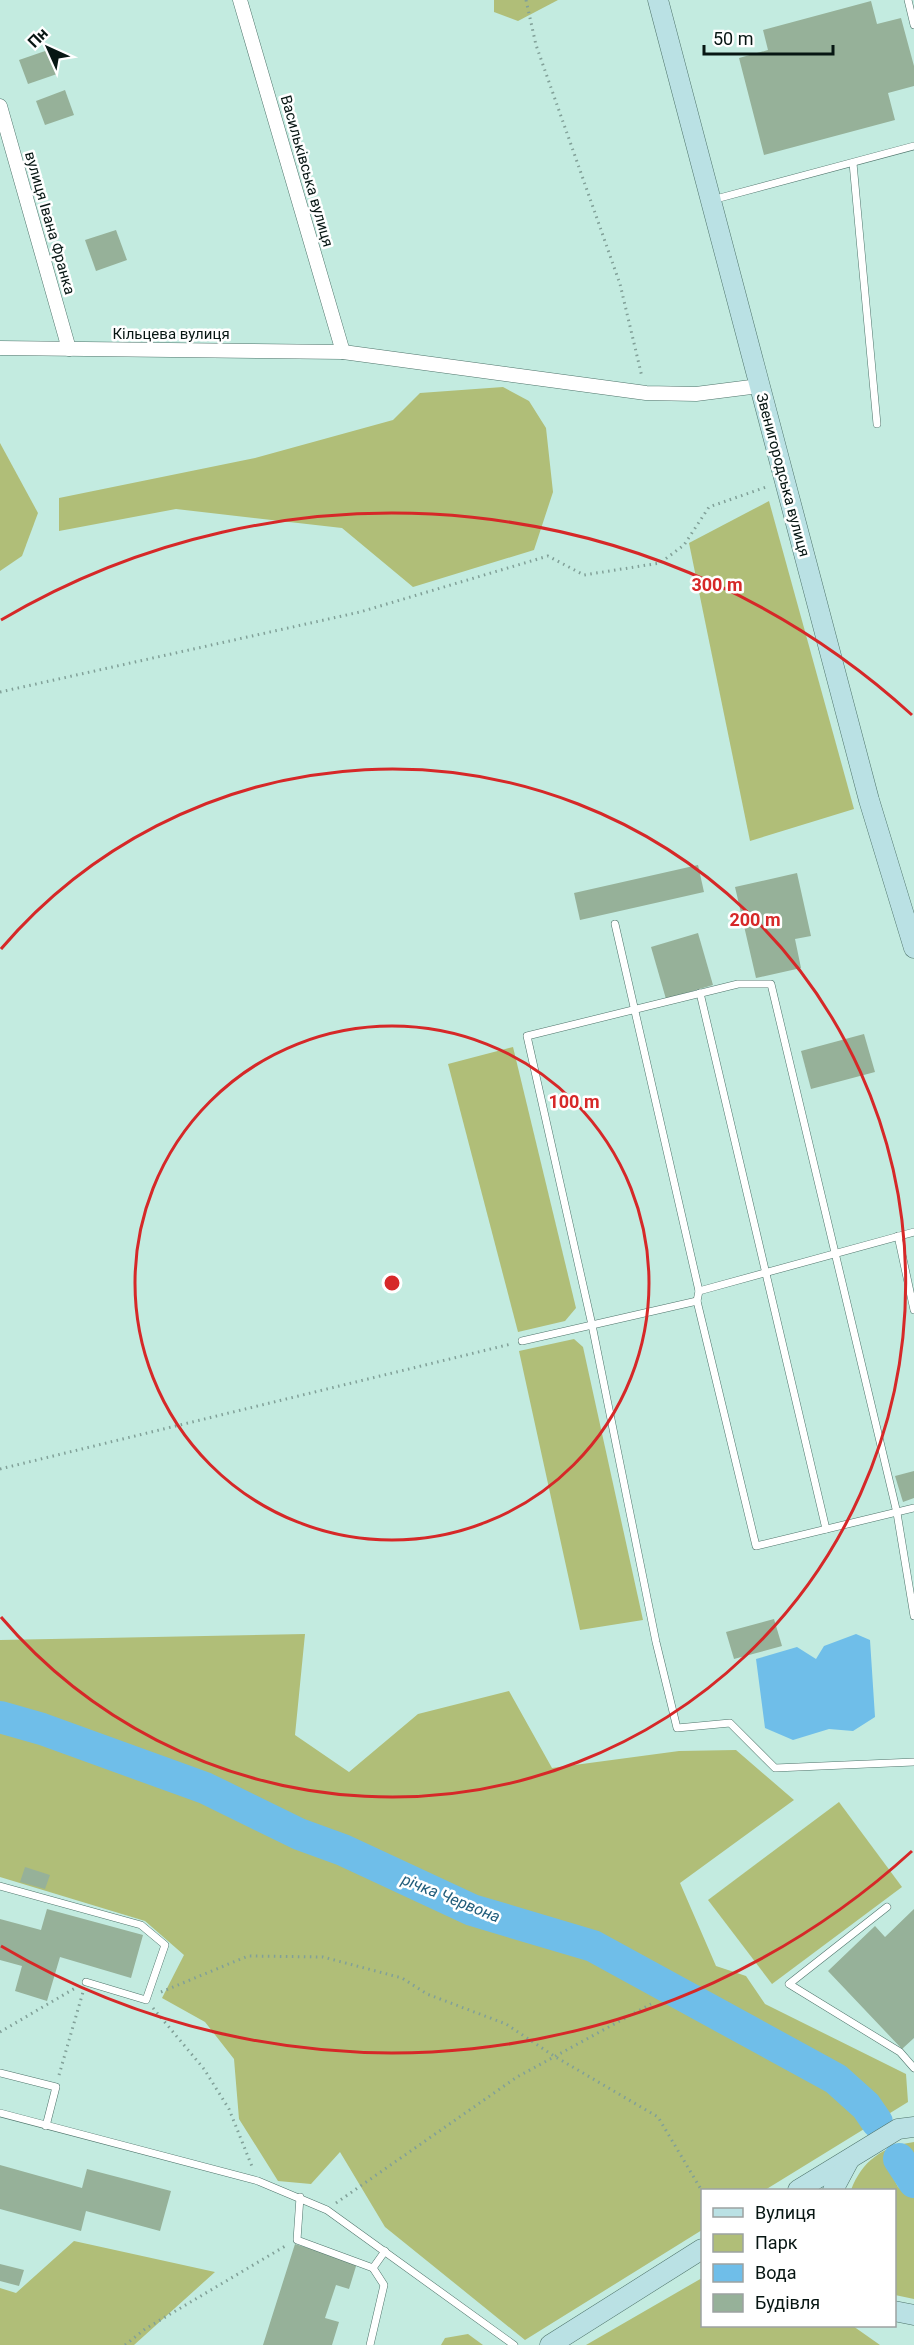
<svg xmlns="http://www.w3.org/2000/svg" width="914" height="2345" viewBox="0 0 914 2345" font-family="Roboto,sans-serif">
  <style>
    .green { fill: #b0be78 }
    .water { fill: #6fbee9 }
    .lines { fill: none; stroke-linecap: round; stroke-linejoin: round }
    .river { stroke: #6fbee9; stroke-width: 32 }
    .building { fill: #96b199 }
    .lane-casing { stroke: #4f746b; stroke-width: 8 }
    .street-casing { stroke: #4f746b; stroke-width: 15 }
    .secondary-casing { stroke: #4f746b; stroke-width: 21 }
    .path { stroke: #81a098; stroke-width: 3; stroke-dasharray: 1.5 4.5; stroke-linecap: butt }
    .lane { stroke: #fff; stroke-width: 7 }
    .street { stroke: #fff; stroke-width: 14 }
    .secondary { stroke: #bae1e4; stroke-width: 20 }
    .ring { fill: none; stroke: #d62828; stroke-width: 3 }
    .labels { text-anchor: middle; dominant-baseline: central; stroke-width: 5; stroke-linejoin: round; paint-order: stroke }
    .street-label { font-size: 15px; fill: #071613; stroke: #fff }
    .water-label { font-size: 16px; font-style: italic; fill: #215d7b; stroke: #fff }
    .centre { fill: #d62828; stroke: #fff; stroke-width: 3 }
    .ring-label { font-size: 18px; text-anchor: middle; font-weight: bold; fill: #d62828; stroke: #fff; stroke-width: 5; stroke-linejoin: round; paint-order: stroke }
  </style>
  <rect width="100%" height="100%" fill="#c3ebe0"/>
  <g class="green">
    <polygon points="494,0 558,0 518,21 494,12"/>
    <polygon points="503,387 529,401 546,428 553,492 534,550 413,587 342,528 176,509 59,531 59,498 255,458 393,420 420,393"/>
    <polygon points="0,443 38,513 22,556 0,571"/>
    <polygon points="769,501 854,809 750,841 689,543"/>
    <polygon points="513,1047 576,1308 565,1321 518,1332 448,1064"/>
    <polygon points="574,1339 583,1347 643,1620 580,1630 519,1351"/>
    <polygon points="305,1634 295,1735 349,1772 418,1714 509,1691 552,1768 679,1751 736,1750 794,1800 680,1883 716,1966 746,1976 765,2004 906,2074 908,2102 765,2190 702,2190 702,2230 525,2340 385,2227 340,2152 311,2184 278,2181 239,2119 234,2059 205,2022 162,1998 184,1955 145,1921 0,1877 0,1640"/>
    <polygon points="839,1802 902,1887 772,1984 708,1900"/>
    <path d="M914,2142V2165L903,2152L886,2164L898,2187L914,2197V2299L895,2295L894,2190H851C862,2161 883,2146 914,2142Z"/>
    <polygon points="74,2241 215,2272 134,2345 0,2345 0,2288 16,2293"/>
    <polygon points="702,2278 702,2326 853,2326 880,2345 586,2345"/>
    <polygon points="468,2334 483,2345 441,2345 445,2338"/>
  </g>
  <polygon class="water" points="856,1634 870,1640 875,1717 853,1731 829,1729 793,1740 765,1728 756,1659 797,1647 816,1659 824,1646"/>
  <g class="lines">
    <g class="river">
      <polyline points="0,1717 42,1729 205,1788 299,1834 343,1850 472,1910 593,1946 836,2079 866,2106 877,2122"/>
      <polyline points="899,2159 914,2182"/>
    </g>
  </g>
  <g class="building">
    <polygon points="871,1 877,24 901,18 914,66 914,86 888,93 895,120 764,155 739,58 768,50 763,30"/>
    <polygon points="48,50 57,74 28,84 19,60"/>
    <polygon points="65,90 74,115 45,125 36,101"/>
    <polygon points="116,230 127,260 96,271 85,240"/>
    <polygon points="698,865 704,892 580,920 574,893"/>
    <polygon points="797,873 811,936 795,939 801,968 756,978 735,887"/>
    <polygon points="698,933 713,985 666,999 651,947"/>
    <polygon points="864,1034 875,1072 811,1089 801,1051"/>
    <polygon points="914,1471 914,1498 903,1502 895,1476"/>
    <polygon points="774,1619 782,1646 734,1659 726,1632"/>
    <polygon points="25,1867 50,1875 45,1889 20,1882"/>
    <polygon points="47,1909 143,1935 131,1978 60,1957 47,2001 15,1991 22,1966 0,1960 0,1919 41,1930"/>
    <polygon points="914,1909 914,2038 902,2049 828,1971 875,1926 885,1937"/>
    <polygon points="0,2165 82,2188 87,2169 171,2191 160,2231 86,2211 81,2231 0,2209"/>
    <polygon points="295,2244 357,2263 349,2289 336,2285 325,2318 339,2322 332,2345 263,2345"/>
    <polygon points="0,2264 24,2270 19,2286 0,2281"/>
  </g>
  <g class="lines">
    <g class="lane-casing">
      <g id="lane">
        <polyline points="908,0 914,25"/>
        <polyline points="853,163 877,424"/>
        <polyline points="712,200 914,146"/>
        <polyline points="615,924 699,1291 697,1301 756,1546 914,1508"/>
        <polyline points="700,993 826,1529"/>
        <polyline points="898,1236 914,1310"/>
        <polyline points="699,1291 914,1232"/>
        <polyline points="522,1341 697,1301"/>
        <polyline points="914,1616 897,1513 771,984 738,984 527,1036 592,1325 656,1642 677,1728 730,1723 775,1768 914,1762"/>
        <polyline points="0,1886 141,1925 165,1945 146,2000 86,1982"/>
        <polyline points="887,1907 789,1984 900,2052 914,2068"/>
        <polyline points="0,2073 56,2087 46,2126"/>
        <polyline points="0,2113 258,2181 327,2210 514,2345"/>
        <polyline points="300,2197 297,2240 373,2268 385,2251"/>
        <polyline points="370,2345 384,2285 373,2268"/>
      </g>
    </g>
    <g class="street-casing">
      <g id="street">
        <polyline points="240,0 343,352"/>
        <polyline points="0,106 69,349"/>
        <polyline points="0,348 343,352 646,393 696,394 759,386"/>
      </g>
    </g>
    <g class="secondary-casing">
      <g id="secondary">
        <polyline points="658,0 869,800 914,948"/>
        <polyline points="798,2190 898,2129 914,2127"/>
        <polyline points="833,2190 849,2160"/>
        <polyline points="894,2311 914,2315"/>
        <polyline points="550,2345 702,2249"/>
      </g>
    </g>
    <g class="path">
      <polyline points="526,0 536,45 620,284 642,377"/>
      <polyline points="0,692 360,612 548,556 584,575 660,563 684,545 709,507 769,486"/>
      <polyline points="0,1469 511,1344"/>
      <polyline points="161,1992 248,1956 323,1957 402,1978 427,1994 506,2024 554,2056 658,2117 702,2191"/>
      <polyline points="153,2008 204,2069 229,2109 253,2169"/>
      <polyline points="0,2032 77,1987"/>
      <polyline points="59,2075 83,1992"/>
      <polyline points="336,2203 517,2077 651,2004"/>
      <polyline points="125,2345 145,2329 287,2245"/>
    </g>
    <use href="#lane" class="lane"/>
    <use href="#street" class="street"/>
    <use href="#secondary" class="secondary"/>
  </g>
  <g class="ring">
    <circle cx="392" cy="1283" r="257"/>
    <path d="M1 949A514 514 0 1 1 1 1617"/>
    <path d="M912 1851A770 770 0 0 1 1 1946M1 620A770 770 0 0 1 912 715"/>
  </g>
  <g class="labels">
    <g class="street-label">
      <text transform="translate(307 171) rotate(74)">Васильківська вулиця</text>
      <text transform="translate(50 223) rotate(74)">вулиця Івана Франка</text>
      <text x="171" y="334">Кільцева вулиця</text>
      <text transform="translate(783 475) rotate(75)">Звенигородська вулиця</text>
    </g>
    <g class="water-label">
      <text transform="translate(451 1898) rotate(22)">річка Червона</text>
    </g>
  </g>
  <circle cx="392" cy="1283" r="9" class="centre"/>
  <g class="ring-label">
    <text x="717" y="591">300 m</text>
    <text x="755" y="926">200 m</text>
    <text x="574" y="1108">100 m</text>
  </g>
  <rect x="701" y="2189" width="195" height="138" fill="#ffffff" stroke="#9ca2a1" stroke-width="1.5"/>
  <rect x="713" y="2208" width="30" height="9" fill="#bae1e4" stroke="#9ca2a1" stroke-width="1.5"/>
  <text x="755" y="2219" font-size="18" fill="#071613">Вулиця</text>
  <rect x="713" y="2234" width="30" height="18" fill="#b0be78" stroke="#9ca2a1" stroke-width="1.5"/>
  <text x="755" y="2249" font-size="18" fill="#071613">Парк</text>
  <rect x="713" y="2264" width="30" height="18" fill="#6fbee9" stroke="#9ca2a1" stroke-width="1.5"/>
  <text x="755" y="2279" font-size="18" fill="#071613">Вода</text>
  <rect x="713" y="2294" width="30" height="18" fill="#96b199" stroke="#9ca2a1" stroke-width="1.5"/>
  <text x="755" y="2309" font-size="18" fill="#071613">Будівля</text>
  <g transform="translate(48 48) rotate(315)" stroke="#ffffff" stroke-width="4.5" paint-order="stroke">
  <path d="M0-4.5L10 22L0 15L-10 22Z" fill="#071613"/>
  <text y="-9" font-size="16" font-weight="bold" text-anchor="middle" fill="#071613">Пн</text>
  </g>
  <path d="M704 45v9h129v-9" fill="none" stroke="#071613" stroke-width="3"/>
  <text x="713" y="45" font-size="18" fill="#071613" stroke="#ffffff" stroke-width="4.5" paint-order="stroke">50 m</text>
</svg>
